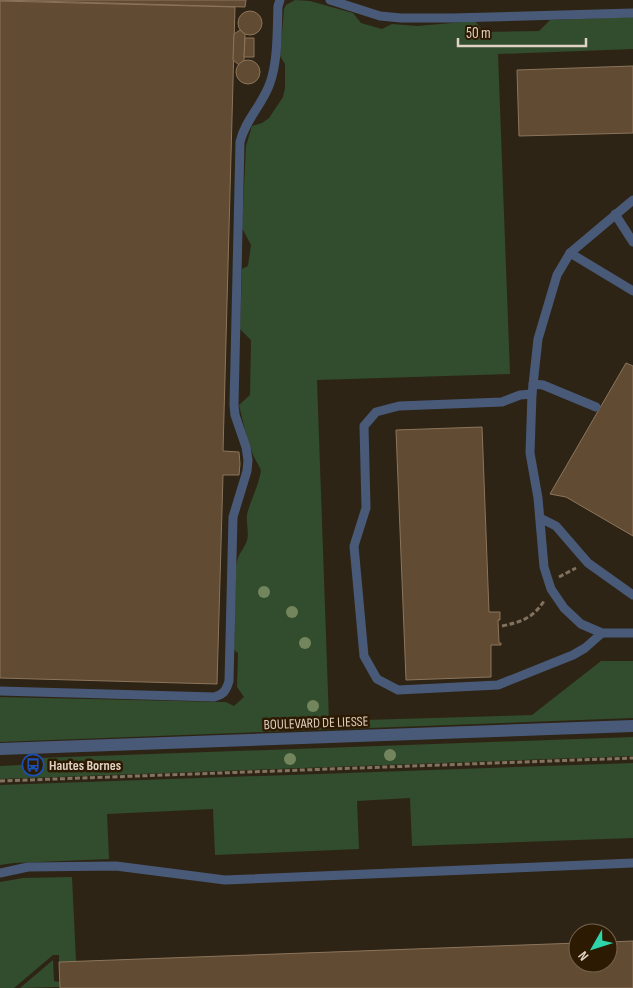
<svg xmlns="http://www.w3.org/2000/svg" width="633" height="988" viewBox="0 0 633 988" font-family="'Sofia Sans Condensed',sans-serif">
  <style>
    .industrial { fill: #2e2415; fill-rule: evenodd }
    .green { fill: #324c2e }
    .building { fill: #614b32; stroke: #8c755b }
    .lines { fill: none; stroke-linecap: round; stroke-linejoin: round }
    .path { stroke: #82725e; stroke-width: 3; stroke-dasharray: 5 2.5; stroke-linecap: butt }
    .service { stroke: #495a78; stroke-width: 9 }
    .minor { stroke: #495a78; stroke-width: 12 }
    .tree { fill: #73855c }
    .labels { text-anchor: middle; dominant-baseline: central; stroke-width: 5; stroke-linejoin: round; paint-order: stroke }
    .street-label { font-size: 14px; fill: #dfd1c3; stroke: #2d1a02 }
    .poi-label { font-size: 14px; font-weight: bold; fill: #dfd1c3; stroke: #2d1a02; text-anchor: start }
  </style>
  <rect width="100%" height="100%" fill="#2d1a02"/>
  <path class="industrial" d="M0,0H633V988H0ZM578,933H608V963H578Z"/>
  <g class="green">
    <path d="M295,0L310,1L353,13L361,23L382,29L392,24L417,26L475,21L484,32L539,31L550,20L633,17V49L498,54L510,374L317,380L329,721L532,715L601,661H633V718L0,742V697L221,702H226L234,706L244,697L237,687L238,653L234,650L236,568C238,553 241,554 246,543C250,535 246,524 247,515C250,500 259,486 261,470L253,455L245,430L239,405L250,395L251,340L240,329L242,269L248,266L251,245L242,228L246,146L252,126L262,123L269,118L283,97L285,88V64L280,56L284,9L286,5Z"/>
    <polygon points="633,737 633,756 0,779 0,766 39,764 39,758"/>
    <polygon points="633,763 633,838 412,846 410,798 357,801 359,849 215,855 213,809 107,814 109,859 14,863 0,865 0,785"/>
    <polygon points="72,877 76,961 59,962 59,955 53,955 14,988 0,988 0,882 23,878"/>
    <polygon points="53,960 54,981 60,982 60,987 20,988"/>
  </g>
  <g class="building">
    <polygon points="0,0 246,0 245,7"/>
    <polygon points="0,1 235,7 223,451 239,452 240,464 239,475 223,475 217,684 0,678"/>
    <circle cx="250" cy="23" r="12"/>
    <polygon points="240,30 245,34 244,61 239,65 233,60 234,34"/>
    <polygon points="245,38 254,38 254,57 244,57"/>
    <circle cx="248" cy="72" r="12"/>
    <polygon points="633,66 633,133 519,136 517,70"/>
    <polygon points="626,363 633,366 633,536 566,497 550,494"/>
    <polygon points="482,427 489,612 500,612 500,620 498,620 499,643 501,643 501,645 491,645 491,677 406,680 396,430"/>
    <polygon points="633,941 633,988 60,988 59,962 578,943 578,963 608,963 608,942"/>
  </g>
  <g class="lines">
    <g class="path">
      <polyline points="559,577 576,568"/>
      <path d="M502,626C521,622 533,618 544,601"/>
      <polyline points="0,781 633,758"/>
    </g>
    <g class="service">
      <polyline points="330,0 380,16 401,18 452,18 633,13"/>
      <polyline points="633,200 570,253 557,275 538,339 532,394 530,453 538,498 544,567 551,589 564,608 581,624 602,633 633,633"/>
      <polyline points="615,214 633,242"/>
      <polyline points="570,253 633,291"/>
      <polyline points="533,384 543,385 596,407"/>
      <polyline points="532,394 520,395 502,402 399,406 376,412 364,426 366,508 354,546 364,656 377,679 398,690 498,685 573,655 585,648 602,633"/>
      <polyline points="540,518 556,526 588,563 633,595"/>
      <path d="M0,691L214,697C224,694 226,691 229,681L233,517L247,471L248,460L246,447L235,415L234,405L240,142C245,120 263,104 270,83C278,61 277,30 278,6L280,0"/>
      <polyline points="0,873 28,867 116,866 225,880 633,863"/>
    </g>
    <polyline class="minor" points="0,749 633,726"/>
  </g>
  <g class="tree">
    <circle cx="264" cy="592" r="6"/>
    <circle cx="292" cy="612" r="6"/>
    <circle cx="305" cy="643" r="6"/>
    <circle cx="313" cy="706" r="6"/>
    <circle cx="268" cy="725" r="6"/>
    <circle cx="390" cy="755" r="6"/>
    <circle cx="290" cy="759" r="6"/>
  </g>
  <defs>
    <g id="bus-ring" transform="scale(1.125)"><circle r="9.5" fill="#2d1a02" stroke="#1a4fb4" stroke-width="1.5"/><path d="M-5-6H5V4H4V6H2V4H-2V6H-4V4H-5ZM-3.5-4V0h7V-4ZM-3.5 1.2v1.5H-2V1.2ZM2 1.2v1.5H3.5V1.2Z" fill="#1a4fb4"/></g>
  </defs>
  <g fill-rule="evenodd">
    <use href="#bus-ring" x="33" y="765"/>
  </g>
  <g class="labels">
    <g class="street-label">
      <text transform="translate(316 723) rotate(-2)">BOULEVARD DE LIESSE</text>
    </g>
    <g class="poi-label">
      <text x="49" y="765">Hautes Bornes</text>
    </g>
  </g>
  <g transform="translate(593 948) rotate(231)"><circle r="24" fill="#2d1a02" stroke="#74634f"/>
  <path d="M0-4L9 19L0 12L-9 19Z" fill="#2ed4aa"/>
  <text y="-8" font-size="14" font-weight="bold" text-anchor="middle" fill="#dfd1c3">N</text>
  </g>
  <path d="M458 38v8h128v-8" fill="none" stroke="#dfd1c3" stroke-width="2.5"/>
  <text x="466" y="38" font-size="15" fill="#dfd1c3" stroke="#2d1a02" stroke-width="4" paint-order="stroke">50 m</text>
</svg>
